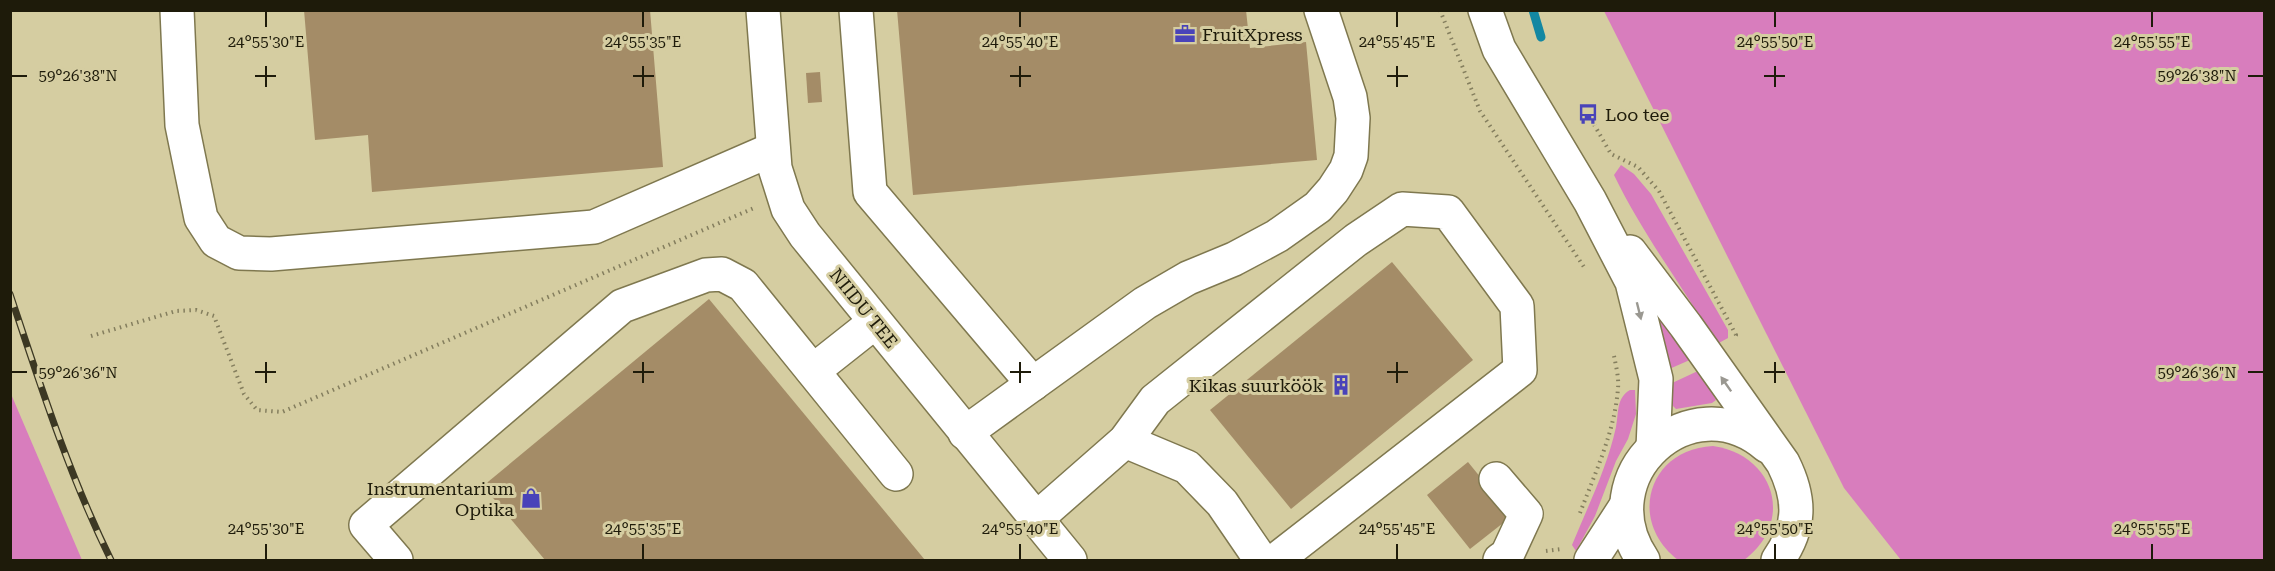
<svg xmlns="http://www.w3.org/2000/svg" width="2275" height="571" viewBox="0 0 2275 571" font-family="'Roboto Serif',serif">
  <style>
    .green { fill: #d87dbd }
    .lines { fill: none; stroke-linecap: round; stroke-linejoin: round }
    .stream { stroke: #1387a2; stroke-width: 9 }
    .building { fill: #a48c67 }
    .minor-casing { stroke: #7f784f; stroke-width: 36 }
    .path { stroke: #847e5e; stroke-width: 4; stroke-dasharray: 1.5 4.5; stroke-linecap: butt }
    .minor { stroke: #fff; stroke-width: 33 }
    .rail-casing { stroke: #3c3823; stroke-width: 7 }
    .rail { stroke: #d5cda1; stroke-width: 4.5; stroke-dasharray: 14; stroke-linecap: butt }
    .oneway { fill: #9a9891 }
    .ticks { fill: none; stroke: #1e1b0a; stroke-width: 2 }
    .labels { text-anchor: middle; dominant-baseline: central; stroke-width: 6; stroke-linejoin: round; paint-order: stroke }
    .poi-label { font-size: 18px; fill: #1e1b0a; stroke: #d5cda1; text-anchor: start }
    .street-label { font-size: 18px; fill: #1e1b0a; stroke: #d5cda1 }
    .ticks-label { font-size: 15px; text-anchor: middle; fill: #1e1b0a; stroke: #d5cda1; stroke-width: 6; stroke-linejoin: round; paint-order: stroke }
  </style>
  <rect width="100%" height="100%" fill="#d5cda1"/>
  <g class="green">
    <polygon points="1604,11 2264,11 2264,560 1901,560 1844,488"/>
    <path d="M1621,165L1634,174L1651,194L1728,330V338L1717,344C1683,287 1643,235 1614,175Z"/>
    <polygon points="1656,308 1692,359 1667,370"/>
    <polygon points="1700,370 1716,400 1712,403 1676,409 1672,405 1670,384"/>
    <path d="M1630,390H1635L1636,414L1628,439L1616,461L1595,516L1576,551L1572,545C1588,506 1607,468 1616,427C1619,413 1616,398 1630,390Z"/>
    <polygon points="10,394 11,394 82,560 11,560"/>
    <path d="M1713,446C1775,455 1795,522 1744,560H1678C1627,521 1648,449 1713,446Z"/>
  </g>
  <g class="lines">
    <polyline class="stream" points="1533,10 1541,37"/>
  </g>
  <g class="building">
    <polygon points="304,10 650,10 663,167 372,192 368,135 315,140"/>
    <polygon points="897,10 1246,10 1250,48 1306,42 1317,160 913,195"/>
    <polygon points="820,72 822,102 808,103 806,73"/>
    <polygon points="1392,262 1473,360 1291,509 1210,410"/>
    <polygon points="709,299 925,560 545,560 483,486"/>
    <polygon points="1468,462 1512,516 1470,549 1427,495"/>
  </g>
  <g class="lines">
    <g class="minor-casing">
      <g id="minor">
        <polyline points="177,10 182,125 201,218 216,241 239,253 271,254 594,227 773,149"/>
        <polyline points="763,10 775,168 788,209 805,235 1070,560"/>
        <polyline points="856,10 870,192 1033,384"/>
        <polyline points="1485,10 1499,49 1590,201 1632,282 1656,379 1653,448"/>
        <path d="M1630,252L1686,326L1783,463C1801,499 1801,527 1778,560"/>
        <polyline points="813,371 875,322"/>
        <polyline points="965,433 1145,303 1188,278 1234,259 1277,236 1318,207 1333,190 1346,170 1351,156 1353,118 1350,97 1321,10"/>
        <polyline points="1125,441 1187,467 1222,503 1261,560"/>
        <polyline points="1496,479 1526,514 1507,555 1500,560"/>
        <polyline points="1036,519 1125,441 1155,400 1356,240 1402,209 1448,212 1517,306 1520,370 1276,560"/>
        <polyline points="396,560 366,525 622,306 706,275 722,274 743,285 896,474"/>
        <polyline points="1591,560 1626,506"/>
        <path d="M1643,560C1586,476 1690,380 1767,446"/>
      </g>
    </g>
    <g class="path">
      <polyline points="1440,10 1480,111 1586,270"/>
      <polyline points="1588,114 1611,154 1638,167 1659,191 1736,335 1733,338"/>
      <polyline points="91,336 176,311 196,310 214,316 244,394 257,410 282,412 754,208"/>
      <path d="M1580,513C1595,473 1615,431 1618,388C1619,378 1616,366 1614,356"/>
      <polyline points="1546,551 1562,549"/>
    </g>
    <use href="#minor" class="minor"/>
    <g class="rail-casing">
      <path id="rail" d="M10,294C40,384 69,475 111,560"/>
    </g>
    <use href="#rail" class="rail"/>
  </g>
  <defs><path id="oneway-solid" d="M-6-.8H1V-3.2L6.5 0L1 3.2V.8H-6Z" transform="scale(1.5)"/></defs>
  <g class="oneway">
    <use href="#oneway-solid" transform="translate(1639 311) rotate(76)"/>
    <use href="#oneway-solid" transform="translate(1726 384) rotate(-125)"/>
  </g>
  <path class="ticks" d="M266,12V27M643,12V27M1020,12V27M1397,12V27M1775,12V27M2152,12V27M266,66V87M643,66V87M1020,66V87M1397,66V87M1775,66V87M12,76H27M255,76H276M633,76H654M1010,76H1031M1387,76H1408M1764,76H1785M2248,76H2263M266,362V383M643,362V383M1020,362V383M1397,362V383M1775,362V383M12,372H27M255,372H276M633,372H654M1010,372H1031M1387,372H1408M1764,372H1785M2248,372H2263M266,544V559M643,544V559M1020,544V559M1397,544V559M1775,544V559M2152,544V559"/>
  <defs>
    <g id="office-bare" transform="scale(1.62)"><path d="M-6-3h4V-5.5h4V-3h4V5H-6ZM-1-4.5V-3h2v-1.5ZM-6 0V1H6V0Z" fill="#4943b9" stroke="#d5cda1" stroke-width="2.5" paint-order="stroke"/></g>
    <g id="bus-bare" transform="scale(1.62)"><path d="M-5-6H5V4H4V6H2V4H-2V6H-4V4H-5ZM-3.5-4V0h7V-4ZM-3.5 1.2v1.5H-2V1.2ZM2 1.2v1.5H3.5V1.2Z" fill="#4943b9" stroke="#d5cda1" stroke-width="2.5" paint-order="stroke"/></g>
    <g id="building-bare" transform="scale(1.62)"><path d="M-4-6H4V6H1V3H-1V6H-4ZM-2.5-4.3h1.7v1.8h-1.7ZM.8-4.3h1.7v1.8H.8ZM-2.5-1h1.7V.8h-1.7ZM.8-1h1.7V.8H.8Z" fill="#4943b9" stroke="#d5cda1" stroke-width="2.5" paint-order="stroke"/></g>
    <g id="shop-bare" transform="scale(1.62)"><path d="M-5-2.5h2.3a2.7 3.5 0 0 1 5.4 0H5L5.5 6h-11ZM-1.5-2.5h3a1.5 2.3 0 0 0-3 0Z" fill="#4943b9" stroke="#d5cda1" stroke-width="2.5" paint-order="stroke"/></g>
  </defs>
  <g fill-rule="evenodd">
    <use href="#office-bare" x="1185" y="34"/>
    <use href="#bus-bare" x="1588" y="114"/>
    <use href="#building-bare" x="1341" y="385"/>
    <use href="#shop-bare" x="531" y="498"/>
  </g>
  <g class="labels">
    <g class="poi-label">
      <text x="1202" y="34">FruitXpress</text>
      <text x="1605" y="114">Loo tee</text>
      <text x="1324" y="385" text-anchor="end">Kikas suurköök</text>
      <text x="514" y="488" text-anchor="end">Instrumentarium<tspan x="514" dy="21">Optika</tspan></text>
    </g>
    <g class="street-label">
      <text transform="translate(864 308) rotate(51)">NIIDU TEE</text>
    </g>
  </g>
  <g class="ticks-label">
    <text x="266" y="47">24°55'30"E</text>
    <text x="643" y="47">24°55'35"E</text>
    <text x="1020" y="47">24°55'40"E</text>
    <text x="1397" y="47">24°55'45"E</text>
    <text x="1775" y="47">24°55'50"E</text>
    <text x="2152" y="47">24°55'55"E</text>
    <text x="78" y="81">59°26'38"N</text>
    <text x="2197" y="81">59°26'38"N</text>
    <text x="78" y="378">59°26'36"N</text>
    <text x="2197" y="378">59°26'36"N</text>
    <text x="266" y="534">24°55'30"E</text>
    <text x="643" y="534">24°55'35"E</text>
    <text x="1020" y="534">24°55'40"E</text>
    <text x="1397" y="534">24°55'45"E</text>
    <text x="1775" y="534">24°55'50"E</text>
    <text x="2152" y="534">24°55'55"E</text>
  </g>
  <rect width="2275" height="571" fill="none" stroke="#1e1b0a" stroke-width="24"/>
</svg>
